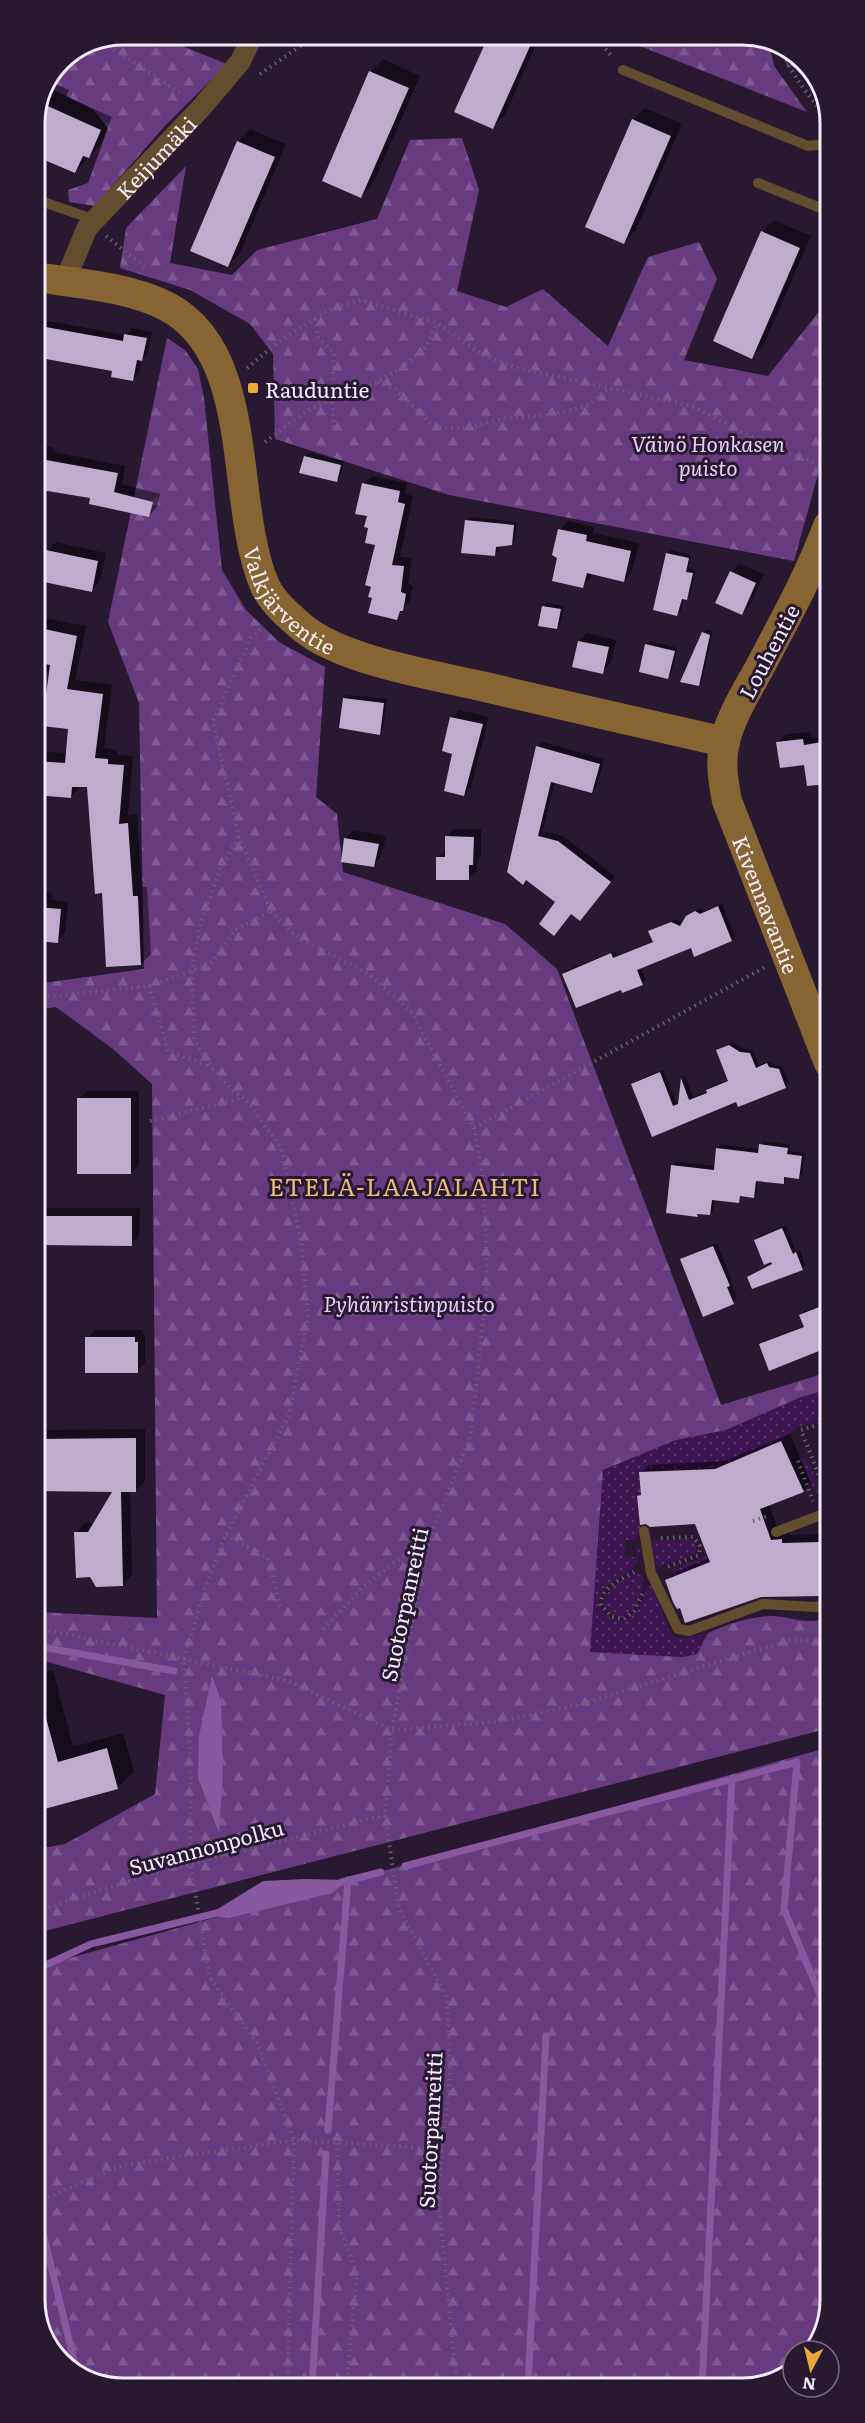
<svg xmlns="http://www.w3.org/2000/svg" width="865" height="2423" viewBox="0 0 865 2423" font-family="Literata,serif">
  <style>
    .green { fill: url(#green-dots) }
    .forest { fill: url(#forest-firs) }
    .water { fill: #85589f }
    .shadow { fill: #0007 }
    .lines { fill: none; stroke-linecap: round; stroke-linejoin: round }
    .stream { stroke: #85589f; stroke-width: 7 }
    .building { fill: #bfaccc }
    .path { stroke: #6b5e74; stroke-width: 4; stroke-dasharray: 1.5 4.5; stroke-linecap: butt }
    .lane { stroke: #624d2e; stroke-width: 10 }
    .street { stroke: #624d2e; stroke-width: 21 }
    .secondary { stroke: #876533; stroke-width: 30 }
    .poi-dot { fill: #eca93a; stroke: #281931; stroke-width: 2 }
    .labels { text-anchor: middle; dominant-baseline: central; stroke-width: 6; stroke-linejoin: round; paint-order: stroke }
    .street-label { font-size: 21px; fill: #f4ebfb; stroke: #281931 }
    .poi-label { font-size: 21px; fill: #f4ebfb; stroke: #281931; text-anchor: start }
    .park-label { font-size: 21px; font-style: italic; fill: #e7cff7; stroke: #281931 }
    .quarter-label { font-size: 24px; letter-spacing: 1.5px; fill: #e9bb78; stroke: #281931 }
    .rim { fill: none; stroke: #f4ebfb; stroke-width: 3 }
  </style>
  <defs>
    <pattern id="green-dots" width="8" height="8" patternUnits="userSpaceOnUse" patternTransform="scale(1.5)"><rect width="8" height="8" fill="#3c1450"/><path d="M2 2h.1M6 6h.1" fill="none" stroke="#59366a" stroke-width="1.8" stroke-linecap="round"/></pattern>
    <pattern id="forest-firs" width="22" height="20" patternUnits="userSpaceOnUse" patternTransform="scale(1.5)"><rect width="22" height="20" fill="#673b80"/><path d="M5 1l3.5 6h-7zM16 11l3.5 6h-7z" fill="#7d5893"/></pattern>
  </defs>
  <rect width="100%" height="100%" fill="#281931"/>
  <g class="green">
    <path d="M829,1389V1419L798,1427L781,1441L715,1469L639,1472L641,1495L637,1496L640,1528L637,1540H625V1557H637V1548H640C639,1584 596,1574 599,1608C606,1617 614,1622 626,1620L639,1607L648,1587L651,1586C663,1597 663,1636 679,1638C688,1638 699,1635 708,1633L697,1654L683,1657L590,1652L603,1470L676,1440L726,1430L801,1397Z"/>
    <polygon points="806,1457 821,1492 816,1494 801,1459"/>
    <path d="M691,1539C696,1543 697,1546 696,1552L693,1555L658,1567L652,1559L649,1541Z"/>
    <polygon points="829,1545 830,1593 820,1596 819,1573 829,1571"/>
    <polygon points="708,1556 711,1562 674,1576 671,1569"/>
    <path d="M636,1573L643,1576C644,1591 637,1610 623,1617L615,1616L604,1607C603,1588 622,1581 636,1573Z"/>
  </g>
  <g class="forest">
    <polygon points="123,35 154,35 227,64 163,128 95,206 69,202 68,190 88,183 108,128 93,109 48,87 61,60"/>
    <polygon points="612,35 749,35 769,43 774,66 807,112"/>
    <polygon points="462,138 479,190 457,291 506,307 543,289 608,346 648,257 699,242 717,279 684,360 768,376 828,300 828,438 794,561 449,495 275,439 273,354 250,324 190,290 120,268 126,228 186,166 170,263 232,275 257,250 377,219 410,140"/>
    <path d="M167,338L185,350L198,369L204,398L222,570L246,610L279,642L325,667L316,797L337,814L343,872L505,924L557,969L721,1405L829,1372V1389L801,1397L726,1430L676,1440L603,1470L590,1652L683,1657L697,1654L708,1633C728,1624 748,1617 771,1616C791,1616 812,1628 830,1615V1728L37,1933V1849L65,1844L155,1794L165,1695L37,1659V1612L157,1618L152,1084L113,1049L56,1007L36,1010V984L144,969L139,703L108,622Z"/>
    <polygon points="830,1747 830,2301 813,2351 793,2351 793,2367 766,2385 116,2388 69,2370 38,2293 37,1967"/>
  </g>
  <g class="water">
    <polygon points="212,1676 221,1701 223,1773 219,1833 198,1778 199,1736"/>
    <polygon points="305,1879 348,1880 332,1893 229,1918 208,1915 263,1881"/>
  </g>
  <g class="shadow">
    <polygon points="490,35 540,35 505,115 492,127 456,111"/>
    <polygon points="383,59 420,76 373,184 361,196 324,180 371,72"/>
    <polygon points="51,82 69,90 66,97 112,117 101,144 75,172 38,156 35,159 35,117"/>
    <polygon points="645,108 682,124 636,230 624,242 633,120"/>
    <polygon points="250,129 286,144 240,253 228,265 238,142"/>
    <polygon points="774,220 811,236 764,344 752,357 762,232"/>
    <polygon points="48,321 126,335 132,328 152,332 148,353 141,360 139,373 133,379 42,327"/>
    <polygon points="35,444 55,448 54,452 125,466 122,484 160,494 157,507 149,516 92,497 35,487"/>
    <polygon points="309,453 344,461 340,477 336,481 305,456"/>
    <polygon points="372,476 407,483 405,494 413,496 400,557 412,558 408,584 413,586 410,601 396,618 374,597 373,586 376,544 370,526 363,484"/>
    <polygon points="470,517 517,522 515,540 511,544 499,545 499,551 495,555 467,521"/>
    <polygon points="568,521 594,527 593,533 639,543 632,572 624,580 592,573 591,578 583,586 560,529"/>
    <polygon points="56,542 106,553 99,582 91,590 48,551"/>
    <polygon points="671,550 691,555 688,568 696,570 690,594 684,597 681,610 677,614 668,554"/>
    <polygon points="739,564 764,574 750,605 742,613 731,572"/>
    <polygon points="547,603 564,606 560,624 557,628 543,607"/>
    <polygon points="40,617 86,626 75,680 112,685 104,748 117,750 117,755 133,756 128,815 137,814 142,887 147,887 151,954 141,964 103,892 89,786 81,786 71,796 36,794 36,744 37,751 67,753 69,728 50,672 35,669 35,622"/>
    <polygon points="707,629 713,631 702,680 698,684 703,633"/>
    <polygon points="587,633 616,640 610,664 602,672 579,641"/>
    <polygon points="650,641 677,648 671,674 668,677 646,645"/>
    <polygon points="828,647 828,661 822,658"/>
    <polygon points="348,695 387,699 383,729 380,733 344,698"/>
    <polygon points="459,710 489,717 471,787 464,795 454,753 452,717"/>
    <polygon points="811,732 812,738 828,735 828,782 808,785 805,763 778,742 786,734"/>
    <polygon points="543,742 604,759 597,786 591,791 555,781 543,831 563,836 615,876 585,914 557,902 527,879 537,747"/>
    <polygon points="454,829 481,829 481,856 477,860 477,870 468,878 438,858 446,849 446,837"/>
    <polygon points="354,830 386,836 381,857 373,865 346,838"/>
    <polygon points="36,891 53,893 52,900 68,902 65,933 57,941 36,939"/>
    <polygon points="722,904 735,936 731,940 692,946 640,967 646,980 642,983 622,988 563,974 567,970 615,951 617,956 654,941 650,931 654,928 676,919 684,923 692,912 700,908 704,911"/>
    <polygon points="733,1042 744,1049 753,1050 759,1065 771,1061 772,1064 782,1066 789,1083 785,1086 737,1100 653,1135 632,1084 636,1081 663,1070 677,1103 680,1102 682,1079 685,1076 693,1097 708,1091 711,1086 729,1080 718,1050"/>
    <polygon points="87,1091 139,1091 139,1165 131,1173 79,1099"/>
    <polygon points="36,1100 42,1100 42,1152 36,1159"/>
    <polygon points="764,1141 790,1145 790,1151 805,1153 802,1174 799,1177 787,1176 783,1183 758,1180 757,1192 754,1196 742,1195 738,1201 715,1198 713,1210 710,1214 700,1213 698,1215 667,1212 673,1166 676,1162 716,1166 717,1148 721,1145 760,1149"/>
    <polygon points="48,1208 140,1208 139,1237 131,1245 40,1216"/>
    <polygon points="786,1225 796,1252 800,1250 805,1265 802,1268 748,1278 773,1263 755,1240 759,1236"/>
    <polygon points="717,1243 732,1281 731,1283 737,1299 733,1303 682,1259 686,1256"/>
    <polygon points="829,1302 829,1345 769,1369 760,1344 764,1341 805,1325 801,1315 805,1311"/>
    <polygon points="95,1330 143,1330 143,1334 145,1334 145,1363 137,1371 87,1338"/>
    <polygon points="145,1429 145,1481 135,1491 130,1491 132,1575 123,1585 76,1532 85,1523 95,1523 114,1491 36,1489 36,1430"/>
    <polygon points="790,1434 811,1483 803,1491 769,1504 779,1532 789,1531 789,1535 828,1534 828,1586 820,1594 667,1580 675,1572 710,1558 696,1523 639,1496 642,1493 641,1473 649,1465 724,1461"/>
    <polygon points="53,1670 73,1747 123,1733 134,1771 117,1788 37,1809 37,1674"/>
  </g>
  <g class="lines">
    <g class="stream">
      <polyline points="37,1646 174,1671"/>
      <polyline points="405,1866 797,1762 784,1909 830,2019"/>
      <polyline points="342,1882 381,1872"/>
      <polyline points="37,1969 91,1944 217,1913"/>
      <polyline points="328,2130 348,1880"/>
      <polyline points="39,2216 77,2373"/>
      <polyline points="528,2386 546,2036"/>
      <polyline points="702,2386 732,1779"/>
      <polyline points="312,2387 326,2154"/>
    </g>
  </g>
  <g class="building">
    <polygon points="489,35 535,35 493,129 454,112"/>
    <polygon points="369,71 409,88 361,198 322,181"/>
    <polygon points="41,103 101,130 89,158 83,156 75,173 35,156 35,117"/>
    <polygon points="632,119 671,136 624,244 585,227"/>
    <polygon points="237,141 275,157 228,267 190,251"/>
    <polygon points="761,231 800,248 752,359 713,341"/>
    <polygon points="40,326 123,341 124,334 147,338 142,361 137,360 133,381 111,377 112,371 35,357"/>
    <polygon points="304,456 341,465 337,482 299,473"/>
    <polygon points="35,458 118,473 114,492 153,502 149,517 89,504 90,498 35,489"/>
    <polygon points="362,483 400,491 398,502 405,504 392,565 404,566 401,592 406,594 403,611 400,611 397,620 368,613 372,598 368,597 371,587 365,585 375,545 365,543 368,528 364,527 367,516 355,514"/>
    <polygon points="465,520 514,525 512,545 496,547 495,556 461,553"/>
    <polygon points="558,529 587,535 586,541 631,551 624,582 587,573 583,588 552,581 557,558 552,555"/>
    <polygon points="46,550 98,561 92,592 39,581"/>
    <polygon points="666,553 689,558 686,572 693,573 687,600 682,599 677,616 653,610"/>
    <polygon points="730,571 756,583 742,615 715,603"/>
    <polygon points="542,606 561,609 557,629 538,626"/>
    <polygon points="35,627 77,636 67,689 103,694 95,758 108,759 108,764 124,765 119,824 128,823 133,896 138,896 141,965 106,967 102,893 95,894 87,787 72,787 71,798 36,795 36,761 65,763 68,729 42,726 50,665 35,662"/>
    <polygon points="702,632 710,635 699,686 680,682"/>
    <polygon points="578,641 609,647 603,674 572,667"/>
    <polygon points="645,644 675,651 668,679 639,672"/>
    <polygon points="343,698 384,703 380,735 339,728"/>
    <polygon points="450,717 483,724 464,796 444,791 452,754 442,751"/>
    <polygon points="803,739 804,745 822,742 825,762 828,762 828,784 807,786 804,765 780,768 776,742"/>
    <polygon points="536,746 600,764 592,793 551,782 538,836 558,841 611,882 580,921 571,914 554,936 539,924 555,902 526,880 523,885 507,872"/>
    <polygon points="445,836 474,837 473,865 469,865 469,880 436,880 436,857 445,857"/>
    <polygon points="344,838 379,844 374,867 341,862"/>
    <polygon points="718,906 732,941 694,957 691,948 637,970 643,985 622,993 621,990 576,1008 562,974 611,953 613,958 653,942 648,931 671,922 680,926 686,916 695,911 700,914"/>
    <polygon points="36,907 61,909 58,943 36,941"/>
    <polygon points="729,1045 740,1052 750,1053 756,1068 767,1063 769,1067 779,1069 786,1088 738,1107 736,1102 652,1137 631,1084 660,1072 673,1106 678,1104 681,1078 689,1100 707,1093 706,1090 728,1081 716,1050"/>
    <rect x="77" y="1098" width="54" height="76"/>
    <polygon points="759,1144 788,1148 787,1154 802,1156 799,1179 784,1177 784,1184 756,1181 754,1198 740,1196 739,1203 712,1200 710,1215 697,1214 698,1217 666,1213 671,1165 714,1170 716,1148 758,1153"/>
    <polygon points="38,1216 132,1216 132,1246 38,1245"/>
    <polygon points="782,1228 793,1254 796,1252 803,1270 752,1289 747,1277 772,1264 771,1262 764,1265 754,1240"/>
    <polygon points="713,1246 730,1286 727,1287 734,1304 703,1317 680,1259"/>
    <polygon points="829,1303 829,1347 769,1371 759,1344 804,1327 799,1315"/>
    <polygon points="85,1337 135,1337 135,1342 138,1342 138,1373 85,1373"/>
    <polygon points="136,1438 136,1492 121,1492 123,1586 96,1587 90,1577 76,1578 74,1532 88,1532 112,1492 36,1491 36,1439"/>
    <polygon points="781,1441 804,1492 760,1509 771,1540 782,1539 782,1543 821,1542 824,1573 819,1573 820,1596 761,1597 685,1623 680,1608 677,1609 673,1602 665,1580 710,1562 695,1524 650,1527 646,1524 640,1525 637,1496 641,1495 639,1472 715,1469"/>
    <polygon points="43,1707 58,1762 107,1748 118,1789 37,1811 37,1708"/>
  </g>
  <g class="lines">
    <g class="path">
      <polyline points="594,35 613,58"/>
      <polyline points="104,42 183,95"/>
      <path d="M782,49C790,73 806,92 822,112L827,111"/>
      <polyline points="787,65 797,62"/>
      <polyline points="260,74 316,35"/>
      <polyline points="822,112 826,129"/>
      <polyline points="35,222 44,222"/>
      <polyline points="106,236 147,269"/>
      <polyline points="315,319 318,337 334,353 332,399 334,430"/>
      <polyline points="247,368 282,339 332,308 362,300 437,323 483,355 518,368 692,406 777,450 828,466"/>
      <polyline points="378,382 395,389 433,426 463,429 505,418 549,415 587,406 610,388"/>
      <polyline points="265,442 310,409 352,390 378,382 402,367 426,347 437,323"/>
      <polyline points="239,837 220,869 200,926 192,971 194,1040 211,1067 233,1091 244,1098 281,1147 301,1242 308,1316 289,1415 223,1541 204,1592 184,1659 191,1769 190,1864 210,1978 257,2043 294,2140 288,2369 286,2388"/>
      <polyline points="271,911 295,935 370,975 411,1011 474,1128 484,1183 487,1284 471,1434 428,1543 392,1730 385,1815 399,1909 447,1998 450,2072 438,2194 457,2387"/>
      <polyline points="149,986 168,1051 211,1067"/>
      <polyline points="36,998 149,986 211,964 235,930 271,911 239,837 213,721 251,638 264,626"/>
      <polyline points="823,1089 829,1103"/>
      <polyline points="150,1121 243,1098"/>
      <polyline points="474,1128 765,967"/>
      <polyline points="798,1461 813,1501"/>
      <polyline points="823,1497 825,1491 801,1430 829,1421"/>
      <polyline points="753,1521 768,1516"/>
      <polyline points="823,1532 826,1570"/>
      <polyline points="226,1535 268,1558 280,1607"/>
      <polyline points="661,1538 693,1537 700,1546 699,1555 667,1567"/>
      <path d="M634,1572C621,1580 600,1587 601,1605L612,1617L624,1619L634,1611L643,1593"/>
      <polyline points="37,1628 288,1681 392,1730 496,1722 578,1705 790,1640 830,1642"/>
      <polyline points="323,1629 364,1586 431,1535"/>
      <polyline points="37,1911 151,1874 385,1815"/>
      <polyline points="337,2143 339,2227 357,2274 346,2387"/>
      <polyline points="37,2202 123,2165 294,2140 443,2149"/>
    </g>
    <g class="lane">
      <polyline points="623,70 808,146 827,144"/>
      <polyline points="758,183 828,211"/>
      <polyline points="35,199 95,220"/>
      <polyline points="644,1531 651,1573 678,1629 689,1631 763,1604 815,1607 830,1604"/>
      <polyline points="776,1532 829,1512"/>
    </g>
    <path class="street" id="s1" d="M65,281L87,228L201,108L240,62L253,35"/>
    <g class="secondary">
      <path id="s2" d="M35,277C76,283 131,287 168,307C257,355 229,503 265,586C273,603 290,617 303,628C341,660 432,675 481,686C562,705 644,724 725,742"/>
      <path id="s3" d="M828,526C810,574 786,618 762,663C749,688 732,713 725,741C720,761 723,781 727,801L829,1063"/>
    </g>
  </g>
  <rect class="poi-dot" x="247" y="382" width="12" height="12" rx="3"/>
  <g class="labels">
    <g class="street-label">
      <text stroke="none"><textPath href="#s1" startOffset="156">Keijumäki</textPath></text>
      <text stroke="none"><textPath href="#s2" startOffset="468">Valkjärventie</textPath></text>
      <text transform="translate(768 651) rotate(-62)">Louhentie</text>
      <text stroke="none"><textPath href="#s3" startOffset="410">Kivennavantie</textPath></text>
      <text transform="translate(403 1604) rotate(-78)">Suotorpanreitti</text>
      <text transform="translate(206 1846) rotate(-15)">Suvannonpolku</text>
      <text transform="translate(429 2130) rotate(-87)">Suotorpanreitti</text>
    </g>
    <g class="poi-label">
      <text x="265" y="388">Rauduntie</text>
    </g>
    <g class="park-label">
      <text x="708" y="442">Väinö Honkasen<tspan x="708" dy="24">puisto</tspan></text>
      <text x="409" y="1302">Pyhänristinpuisto</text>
    </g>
    <g class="quarter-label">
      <text x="405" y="1185">ETELÄ-LAAJALAHTI</text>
    </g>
  </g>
  <path d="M0 0H865V2423H0ZM123 45H742A78 78 0 0 1 820 123V2300A78 78 0 0 1 742 2378H123A78 78 0 0 1 45 2300V123A78 78 0 0 1 123 45Z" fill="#281931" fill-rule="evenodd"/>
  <path class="rim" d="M123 45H742A78 78 0 0 1 820 123V2300A78 78 0 0 1 742 2378H123A78 78 0 0 1 45 2300V123A78 78 0 0 1 123 45Z"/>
  <g transform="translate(811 2369) rotate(187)"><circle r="28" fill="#281931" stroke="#7a6d82" stroke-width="1.5"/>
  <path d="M0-4.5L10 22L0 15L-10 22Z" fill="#eca93a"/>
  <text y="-9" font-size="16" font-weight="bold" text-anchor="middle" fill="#f4ebfb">N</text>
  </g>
</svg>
